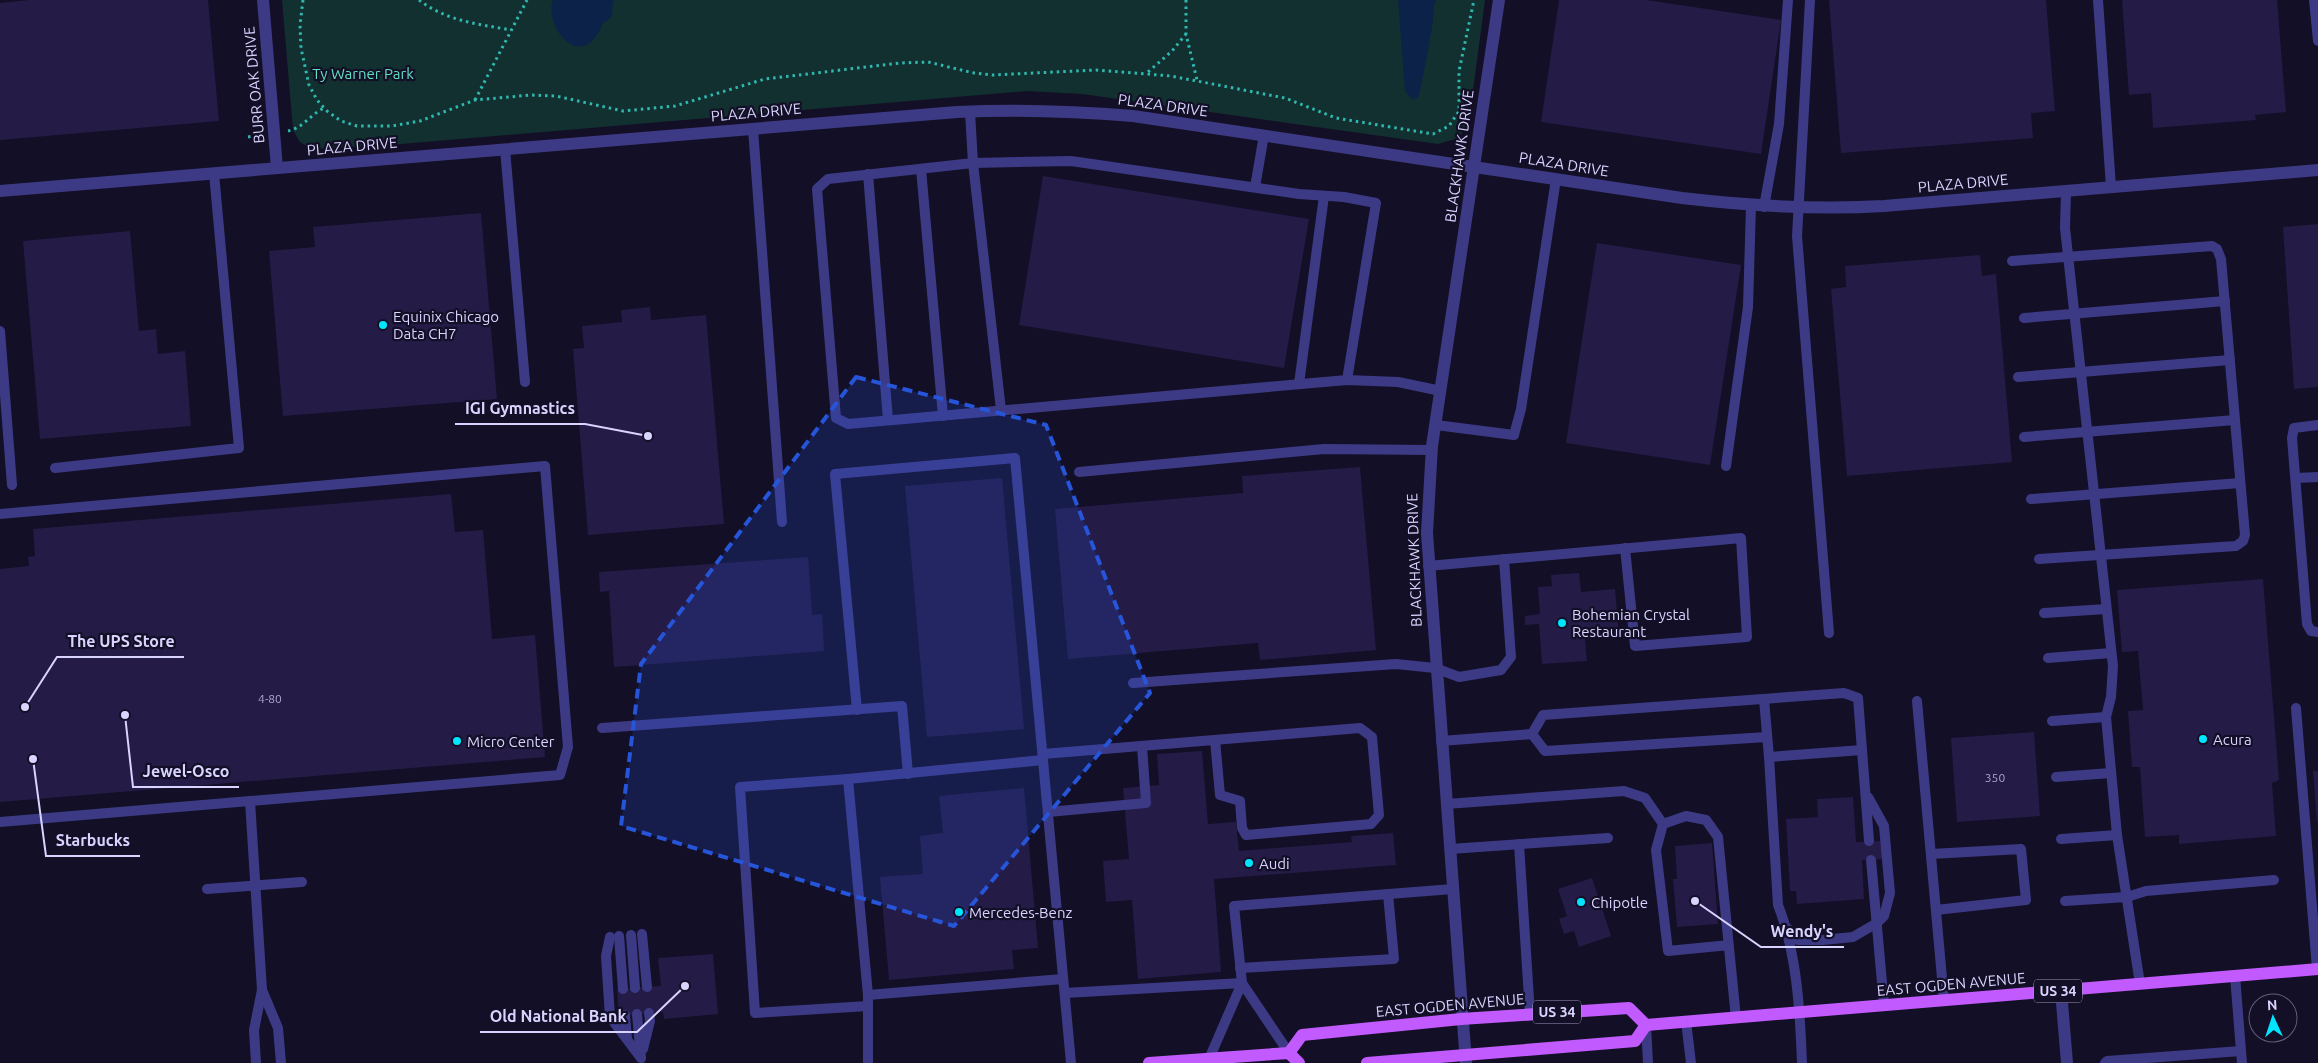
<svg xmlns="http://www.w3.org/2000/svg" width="2318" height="1063" viewBox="0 0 2318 1063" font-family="Ubuntu,sans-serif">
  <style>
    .green { fill: #12302f }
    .water { fill: #0c2248 }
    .building { fill: #241b47 }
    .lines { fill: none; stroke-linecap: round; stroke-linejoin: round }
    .path { stroke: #2fb8b0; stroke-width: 3; stroke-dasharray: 2.5 4; stroke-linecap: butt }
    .lane { stroke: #3d3a85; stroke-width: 10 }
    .street { stroke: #3d3a85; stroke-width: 12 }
    .primary { stroke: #c25bff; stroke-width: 12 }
    .marked { fill: #2655da; fill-opacity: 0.2; stroke: #2655da; stroke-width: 4; stroke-dasharray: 10 6; stroke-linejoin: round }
    .poi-dot { fill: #00e5ff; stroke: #130f26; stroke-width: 2 }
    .labels { text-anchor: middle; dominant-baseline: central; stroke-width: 4.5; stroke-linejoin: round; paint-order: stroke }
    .number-label { font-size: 12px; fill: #aca6d1 }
    .shield { fill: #130f26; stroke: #9e99be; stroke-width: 1 }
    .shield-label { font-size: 14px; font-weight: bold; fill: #d9d4ff }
    .park-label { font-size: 15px; fill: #5fe0c0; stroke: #130f26 }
    .street-label { font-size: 15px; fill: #d9d4ff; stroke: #130f26 }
    .poi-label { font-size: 15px; fill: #d9d4ff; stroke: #130f26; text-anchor: start }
    .leader { fill: none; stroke: #d9d4ff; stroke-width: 2 }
    .callout-dot { fill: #d9d4ff; stroke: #130f26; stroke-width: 2 }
    .callout-label { font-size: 16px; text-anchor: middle; font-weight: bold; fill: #d9d4ff; stroke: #130f26; stroke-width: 4.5; stroke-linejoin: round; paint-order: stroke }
  </style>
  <rect width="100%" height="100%" fill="#130f26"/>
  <polygon class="green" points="282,0 1485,0 1469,120 1459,138 1438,144 1082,94 1027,91 389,145 311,149 300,142 293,130"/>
  <g class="water">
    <path d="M553,0H614C609,12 619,14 603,23C582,77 543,25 553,0Z"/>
    <path d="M1398,0H1436C1432,9 1434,18 1432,27C1428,51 1424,74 1418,98L1412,99L1405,91Z"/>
  </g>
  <g class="building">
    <polygon points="29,0 208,0 219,121 0,140 0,3"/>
    <polygon points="1559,0 1646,0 1781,20 1761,154 1541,122"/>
    <polygon points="1829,0 2046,0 2055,111 2031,113 2033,138 1841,153"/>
    <polygon points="2122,0 2277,0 2286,112 2255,115 2256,120 2153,128 2151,93 2129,95"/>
    <polygon points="1043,176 1309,219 1284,368 1019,325"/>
    <polygon points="481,213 497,399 283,416 269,251 315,247 313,227"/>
    <polygon points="2318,224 2318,387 2294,389 2283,227"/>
    <polygon points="130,231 139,331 156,329 158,354 185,351 191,426 40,439 23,241"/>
    <polygon points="1597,243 1741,265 1710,465 1566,443"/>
    <polygon points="1980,255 1982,276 1996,274 2012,462 1847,476 1831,289 1846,287 1845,266"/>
    <polygon points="650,307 651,320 706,315 724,524 588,535 573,349 584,348 582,326 622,322 621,310"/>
    <polygon points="1360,467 1376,650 1260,660 1258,643 1068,659 1055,509 1243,493 1242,476"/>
    <polygon points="1002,478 1024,729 927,737 905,486"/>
    <polygon points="451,494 455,532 483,530 492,639 535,635 545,757 0,802 0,569 29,566 28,557 35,556 33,529"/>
    <polygon points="808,557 812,615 822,614 824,651 614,667 609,591 600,592 599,572"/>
    <polygon points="1579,573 1581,592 1615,589 1619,636 1585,639 1587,661 1542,664 1539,624 1525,625 1525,616 1540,614 1538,587 1552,586 1551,575"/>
    <polygon points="2263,579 2279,780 2272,783 2276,836 2179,844 2179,835 2145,837 2140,767 2132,767 2128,711 2143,710 2138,651 2122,652 2117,590"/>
    <polygon points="2034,732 2040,816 1957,822 1951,738"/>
    <polygon points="1202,751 1208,824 1236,822 1239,851 1352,842 1351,836 1393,833 1396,865 1214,879 1221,972 1138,979 1132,900 1106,902 1103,861 1129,859 1123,788 1159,785 1157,754"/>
    <polygon points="2313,771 2318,771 2318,822 2317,822"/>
    <polygon points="1024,788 1038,948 1012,950 1014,969 889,980 880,877 923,874 920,836 943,833 939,796"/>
    <polygon points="1853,797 1856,842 1881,841 1883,859 1862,860 1864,899 1797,904 1796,891 1790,891 1786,819 1818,817 1817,799"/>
    <polygon points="1712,843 1718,924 1677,927 1673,879 1677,879 1675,846"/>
    <polygon points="1592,878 1611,936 1579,947 1574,931 1564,934 1559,919 1567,916 1558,889"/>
    <polygon points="713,954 718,1014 664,1019 663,1012 619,1016 617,989 661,986 658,958"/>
  </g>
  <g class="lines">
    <g class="path">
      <polyline points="303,0 300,25 301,48 309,85 317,100 327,111 341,121 357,126 392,126 420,121 475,100 531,95 556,96 623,111 675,106 765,79 900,63 928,62 974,73 992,75 1096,70 1171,76 1285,98 1336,118 1433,134 1449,126 1459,111 1459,71 1474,0"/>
      <path d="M419,0C446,21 478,24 511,30"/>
      <polyline points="1186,0 1186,34 1197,80"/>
      <polyline points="1148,72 1172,51 1186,34"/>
      <polyline points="475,100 527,0"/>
      <path d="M288,131C303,128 311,114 324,108"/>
      <polyline points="248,137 260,135"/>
    </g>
    <g class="lane">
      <polyline points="1810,0 1797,236 1829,633"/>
      <polyline points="2098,0 2111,187"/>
      <polyline points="2314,0 2318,41"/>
      <polyline points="970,112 973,163 1001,410"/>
      <polyline points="753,129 782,522"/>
      <polyline points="505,149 525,382"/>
      <polyline points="921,169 943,416"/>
      <polyline points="868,174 888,420"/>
      <polyline points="1255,187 1264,135"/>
      <polyline points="2066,191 2065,228 2113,666 2111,697 2106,717 2117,835 2140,984"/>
      <polyline points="1764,207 1779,124 1788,0"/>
      <polyline points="2012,261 2212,246 2217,249 2221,259 2245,535 2243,541 2236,546 2039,559"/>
      <polyline points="2024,318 2225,301"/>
      <polyline points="0,331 12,485"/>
      <polyline points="2018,377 2230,360"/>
      <polyline points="1347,380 1376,203 1344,197 1299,194 1071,161 973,163 828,179 817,189 836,418 848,424 1347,380 1398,382 1441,391"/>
      <polyline points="1299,384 1324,196"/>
      <polyline points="1436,425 1514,435 1521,409 1556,179"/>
      <polyline points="2318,425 2294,428 2292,438 2307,624 2311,631 2318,632"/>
      <polyline points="2024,437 2235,420"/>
      <polyline points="1726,466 1748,307 1751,206"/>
      <polyline points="55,468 239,448 214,173"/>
      <polyline points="1079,472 1324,449 1432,450"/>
      <polyline points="2296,478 2318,477"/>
      <polyline points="2031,499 2240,483"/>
      <polyline points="0,514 545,466 568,747 560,775 0,822"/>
      <path d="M1428,566C1533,557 1637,548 1741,538L1747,637L1635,646L1625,548"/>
      <polyline points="2044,613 2106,609"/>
      <polyline points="2048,658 2111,653"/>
      <polyline points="1133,683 1396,664 1435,668 1459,677 1501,670 1511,657 1504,559"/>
      <polyline points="1764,699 1769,757"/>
      <polyline points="1917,701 1944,1000"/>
      <polyline points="2296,708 2317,969"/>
      <polyline points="857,710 835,474 1015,458 1071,1063"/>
      <polyline points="2052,721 2106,717"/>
      <polyline points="602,728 902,706 908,774"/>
      <polyline points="1532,734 1543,715 1844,693 1858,698 1862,750"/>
      <polyline points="1532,734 1545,751 1767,737"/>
      <polyline points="1441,741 1532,734"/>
      <polyline points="1043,754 1360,728 1372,737 1379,815 1371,824 1246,835 1242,828 1240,801 1220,795 1215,740"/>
      <polyline points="2056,777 2111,773"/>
      <polyline points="848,779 1043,760"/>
      <polyline points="250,801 262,990 254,1030 256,1063"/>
      <polyline points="1446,804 1624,791 1645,798 1663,824"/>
      <polyline points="1048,812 1146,803 1142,746"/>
      <polyline points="2061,839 2117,835"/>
      <polyline points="1519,844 1530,1014"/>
      <polyline points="1450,849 1608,838"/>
      <polyline points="1931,854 2021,849 2026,900 1936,910"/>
      <polyline points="1871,860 1884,1005"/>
      <polyline points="207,889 302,882"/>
      <polyline points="2065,901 2127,897 2146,891 2274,880"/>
      <polyline points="1787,928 1798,940 1823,940 1853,937 1877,923 1884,916 1890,893 1884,826 1868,797"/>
      <polyline points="642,934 647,987"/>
      <polyline points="631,935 635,988"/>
      <polyline points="619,936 623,989"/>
      <polyline points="610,937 606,956 610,1017 641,1058"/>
      <polyline points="1729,945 1668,951 1656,850 1663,824 1686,816 1706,820 1718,837 1736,1018"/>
      <polyline points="1240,968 1394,959 1388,894"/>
      <polyline points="262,990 278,1028 281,1063"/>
      <polyline points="1065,993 1242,983"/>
      <polyline points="868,995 848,779 740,787 755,1013 868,1006"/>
      <polyline points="637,1014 641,1058"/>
      <polyline points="625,1015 627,1039"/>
      <polyline points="1686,1021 1691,1063"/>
      <polyline points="1646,1025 1648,1063"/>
      <polyline points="643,1049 650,1021 649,1013"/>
      <polyline points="2241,1051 2242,1063"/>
      <polyline points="1289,1053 1242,983 1234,906 1453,889"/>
      <polyline points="1209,1059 1242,983"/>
      <polyline points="868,1063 868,995 1063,979"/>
      <path d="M1802,1063C1800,1011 1797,953 1778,905L1769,757L1862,750L1869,841"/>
      <polyline points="2105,1063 2107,1061 2241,1051 2235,976"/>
    </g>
    <g class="street">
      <polyline points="263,0 277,168"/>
      <path d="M0,191L957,112C1016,109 1074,111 1133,116L1682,198C1750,206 1816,210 1884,206L2318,170"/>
      <polyline points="2061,991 2067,1063"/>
      <polyline points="1466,1063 1427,533 1432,446 1499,0"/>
    </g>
    <g class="primary">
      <polyline points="1646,1025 2318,969"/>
      <polyline points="1289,1053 1299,1063"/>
      <polyline points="1149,1063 1289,1053 1302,1035 1461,1019 1629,1008 1646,1025"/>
      <polyline points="1367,1063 1635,1041 1646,1025"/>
    </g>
  </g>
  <path class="marked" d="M856,377L1046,425L1150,693L954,926L621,826L641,664Z"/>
  <g class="poi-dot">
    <circle cx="383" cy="325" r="5"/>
    <circle cx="1562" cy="623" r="5"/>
    <circle cx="2203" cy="739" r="5"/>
    <circle cx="457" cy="741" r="5"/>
    <circle cx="1249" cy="863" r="5"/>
    <circle cx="1581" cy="902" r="5"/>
    <circle cx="959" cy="912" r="5"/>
  </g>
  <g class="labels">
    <g class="number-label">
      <text x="270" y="698">4-80</text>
      <text x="1995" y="777">350</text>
    </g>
    <g class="shield">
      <rect x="2034" y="979.5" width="48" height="23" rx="4"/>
      <rect x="1533" y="1000.5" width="48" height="23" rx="4"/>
    </g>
    <g class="shield-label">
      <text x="2058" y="991">US 34</text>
      <text x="1557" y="1012">US 34</text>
    </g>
    <g class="park-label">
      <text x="363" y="73">Ty Warner Park</text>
    </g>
    <g class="street-label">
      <text transform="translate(254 85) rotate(-95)">BURR OAK DRIVE</text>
      <text transform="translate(1163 105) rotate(8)">PLAZA DRIVE</text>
      <text transform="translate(756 112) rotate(-5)">PLAZA DRIVE</text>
      <text transform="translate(352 146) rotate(-5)">PLAZA DRIVE</text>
      <text transform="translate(1459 156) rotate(-82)">BLACKHAWK DRIVE</text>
      <text transform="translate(1564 164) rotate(9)">PLAZA DRIVE</text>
      <text transform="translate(1963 183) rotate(-5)">PLAZA DRIVE</text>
      <text transform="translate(1414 560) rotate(-92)">BLACKHAWK DRIVE</text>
      <text transform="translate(1951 984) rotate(-5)">EAST OGDEN AVENUE</text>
      <text transform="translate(1450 1005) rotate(-5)">EAST OGDEN AVENUE</text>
    </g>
    <g class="poi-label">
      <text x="393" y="316">Equinix Chicago<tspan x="393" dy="17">Data CH7</tspan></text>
      <text x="1572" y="614">Bohemian Crystal<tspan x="1572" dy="17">Restaurant</tspan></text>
      <text x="2213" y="739">Acura</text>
      <text x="467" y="741">Micro Center</text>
      <text x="1259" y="863">Audi</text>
      <text x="1591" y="902">Chipotle</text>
      <text x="969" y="912">Mercedes-Benz</text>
    </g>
  </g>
  <path class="leader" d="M648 436L585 424H455M25 707L57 657H184M125 715L133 787H239M33 759L46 856H140M1695 901L1761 947H1844M685 986L637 1032H480"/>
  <g class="callout-dot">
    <circle cx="648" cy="436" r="5"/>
    <circle cx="25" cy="707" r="5"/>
    <circle cx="125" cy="715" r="5"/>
    <circle cx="33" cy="759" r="5"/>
    <circle cx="1695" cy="901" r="5"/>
    <circle cx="685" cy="986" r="5"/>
  </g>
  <g class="callout-label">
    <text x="520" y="414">IGI Gymnastics</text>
    <text x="121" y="647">The UPS Store</text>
    <text x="186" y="777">Jewel-Osco</text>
    <text x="93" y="846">Starbucks</text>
    <text x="1802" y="937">Wendy's</text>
    <text x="558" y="1022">Old National Bank</text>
  </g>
  <g transform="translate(2273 1018) rotate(357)"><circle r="24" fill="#130f26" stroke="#625e7d"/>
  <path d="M0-4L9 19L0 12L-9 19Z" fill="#00e5ff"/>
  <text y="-8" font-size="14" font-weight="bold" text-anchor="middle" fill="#d9d4ff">N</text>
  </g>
</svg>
